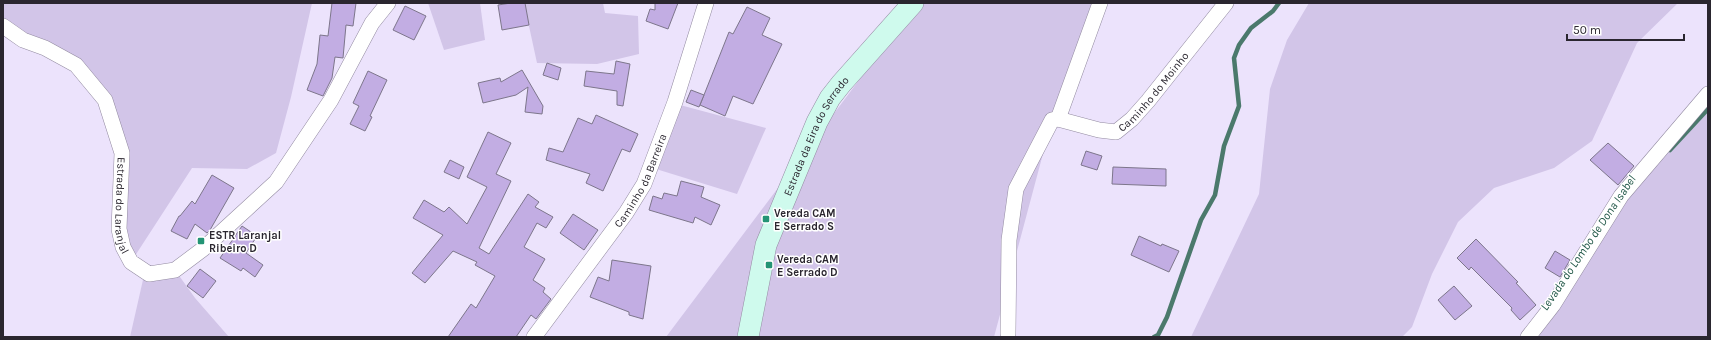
<svg xmlns="http://www.w3.org/2000/svg" width="1711" height="340" viewBox="0 0 1711 340" font-family="Karla,sans-serif">
  <style>
    .green { fill: #d2c5e8 }
    .lines { fill: none; stroke-linecap: round; stroke-linejoin: round }
    .stream { stroke: #4b796c; stroke-width: 4.5 }
    .building { fill: #c2ade3; stroke: #7d768b }
    .street-casing { stroke: #938ba1; stroke-width: 16 }
    .secondary-casing { stroke: #938ba1; stroke-width: 22 }
    .street { stroke: #fff; stroke-width: 15 }
    .secondary { stroke: #cffaed; stroke-width: 21 }
    .poi-dot { fill: #249475; stroke: #fff; stroke-width: 1.5 }
    .labels { text-anchor: middle; dominant-baseline: central; stroke-width: 3; stroke-linejoin: round; paint-order: stroke }
    .street-label { font-size: 11px; fill: #2a262f; stroke: #fff }
    .poi-label { font-size: 11px; font-weight: bold; fill: #2a262f; stroke: #fff; text-anchor: start }
    .water-label { font-size: 12px; font-style: italic; fill: #235949; stroke: #fff }
  </style>
  <rect width="100%" height="100%" fill="#ece3fc"/>
  <g class="green">
    <polygon points="3,3 312,3 291,97 276,153 247,169 192,168 131,262 119,229 122,153 94,85 3,26"/>
    <polygon points="428,3 480,3 485,40 444,50"/>
    <polygon points="524,3 603,3 605,13 638,16 639,54 597,64 537,63"/>
    <polygon points="917,3 1100,3 1052,120 994,337 666,337"/>
    <polygon points="1309,3 1678,3 1637,43 1592,141 1554,168 1494,188 1458,222 1432,274 1412,327 1402,337 1191,337 1259,194 1270,89 1287,40"/>
    <polygon points="1708,94 1708,337 1528,337 1621,196"/>
    <polygon points="680,105 766,128 737,194 656,169"/>
    <polygon points="175,270 195,298 229,337 130,337 145,271"/>
  </g>
  <g class="lines">
    <g class="stream">
      <polyline points="1670,150 1708,109"/>
      <polyline points="1154,337 1158,335 1167,317 1201,220 1215,195 1224,146 1239,106 1234,58 1239,45 1251,28 1273,11 1279,3"/>
    </g>
  </g>
  <g class="building">
    <polygon points="332,3 356,3 353,26 346,25 343,58 335,57 332,78 323,96 307,90 317,64 320,35 328,36"/>
    <polygon points="511,3 525,3 529,25 502,30 498,5"/>
    <polygon points="655,3 678,3 668,29 646,21 650,9 655,10"/>
    <polygon points="405,6 426,16 414,40 393,30"/>
    <polygon points="747,7 770,18 762,35 782,44 753,104 733,96 725,116 700,105 729,32 733,34"/>
    <polygon points="616,61 630,64 623,106 617,105 617,91 584,86 586,71 614,74"/>
    <polygon points="547,63 561,68 558,80 543,75"/>
    <polygon points="522,70 543,106 542,114 525,112 528,87 516,95 483,103 478,83 500,78 501,82"/>
    <polygon points="368,71 387,80 370,116 372,117 365,131 350,124 359,106 353,103"/>
    <polygon points="691,90 704,95 699,107 686,102"/>
    <polygon points="596,115 638,134 630,152 622,149 603,191 586,183 590,174 546,160 549,148 563,152 578,118 592,124"/>
    <polygon points="488,132 511,143 496,174 511,181 479,248 489,254 528,194 539,202 535,207 553,217 546,228 537,223 524,247 545,259 533,280 545,288 543,292 551,299 536,319 531,315 516,337 448,337 471,304 476,308 495,276 475,265 477,262 453,251 425,283 412,273 443,235 413,218 424,200 444,212 449,207 467,224 487,187 467,177"/>
    <polygon points="1608,143 1634,166 1618,185 1590,160"/>
    <polygon points="1086,151 1102,156 1097,170 1081,165"/>
    <polygon points="450,160 464,167 459,179 444,172"/>
    <polygon points="1113,167 1166,169 1166,186 1112,184"/>
    <polygon points="212,175 234,188 210,230 207,233 195,224 187,239 171,231 179,216 180,216 192,201 195,204"/>
    <polygon points="681,181 704,187 701,197 720,205 711,225 695,217 693,223 649,210 653,196 662,199 664,193 677,196"/>
    <polygon points="573,214 598,230 584,250 560,233"/>
    <polygon points="242,226 257,236 246,253 263,265 255,277 243,268 241,271 220,258"/>
    <polygon points="1139,236 1161,246 1162,244 1179,251 1169,272 1131,255"/>
    <polygon points="1476,239 1518,282 1516,283 1536,305 1520,320 1511,310 1512,308 1471,267 1469,270 1457,258"/>
    <polygon points="1555,251 1570,260 1560,277 1545,268"/>
    <polygon points="612,260 651,266 643,319 629,315 629,312 590,297 598,277 609,281"/>
    <polygon points="200,269 216,281 203,298 187,286"/>
    <polygon points="1454,286 1472,306 1455,320 1438,300"/>
  </g>
  <g class="lines">
    <g class="street-casing">
      <g id="street">
        <path id="s1" d="M3,26L23,40L45,48L76,65L105,100L122,153L119,229L123,247L131,262L149,274L175,270L203,249L276,182L331,100L372,23L388,3"/>
        <polyline points="1058,119 1100,3"/>
        <path id="s2" d="M1008,334L1009,240L1016,189L1052,120L1058,119L1099,130L1116,132L1132,119L1148,101L1226,3"/>
        <path id="s3" d="M534,337L626,213L644,184L675,102L706,3"/>
        <polyline points="1528,337 1553,305 1621,196 1708,94"/>
      </g>
    </g>
    <g class="secondary-casing">
      <g id="secondary">
        <path id="s4" d="M748,337L766,245L817,122L830,98L841,84L913,3"/>
      </g>
    </g>
    <use href="#street" class="street"/>
    <use href="#secondary" class="secondary"/>
  </g>
  <g class="poi-dot">
    <rect x="762" y="215" width="8" height="8" rx="2"/>
    <rect x="197" y="237" width="8" height="8" rx="2"/>
    <rect x="765" y="261" width="8" height="8" rx="2"/>
  </g>
  <g class="labels">
    <g class="street-label">
      <text stroke="none"><textPath href="#s2" startOffset="344">Caminho do Moinho</textPath></text>
      <text stroke="none"><textPath href="#s4" startOffset="214">Estrada da Eira do Serrado</textPath></text>
      <text stroke="none"><textPath href="#s3" startOffset="190">Caminho da Barreira</textPath></text>
      <text stroke="none"><textPath href="#s1" startOffset="237">Estrada do Laranjal</textPath></text>
    </g>
    <g class="poi-label">
      <text x="774" y="213">Vereda CAM<tspan x="774" dy="13">E Serrado S</tspan></text>
      <text x="209" y="235">ESTR Laranjal<tspan x="209" dy="13">Ribeiro D</tspan></text>
      <text x="777" y="259">Vereda CAM<tspan x="777" dy="13">E Serrado D</tspan></text>
    </g>
    <g class="water-label">
      <text transform="translate(1588 243) rotate(-56)">Levada do Lombo de Dona Isabel</text>
    </g>
  </g>
  <rect width="1711" height="340" fill="none" stroke="#2a262f" stroke-width="8"/>
  <path d="M1567 34v6h117v-6" fill="none" stroke="#2a262f" stroke-width="2"/>
  <text x="1573" y="34" font-size="12" fill="#2a262f" stroke="#ffffff" stroke-width="3" paint-order="stroke">50 m</text>
</svg>
